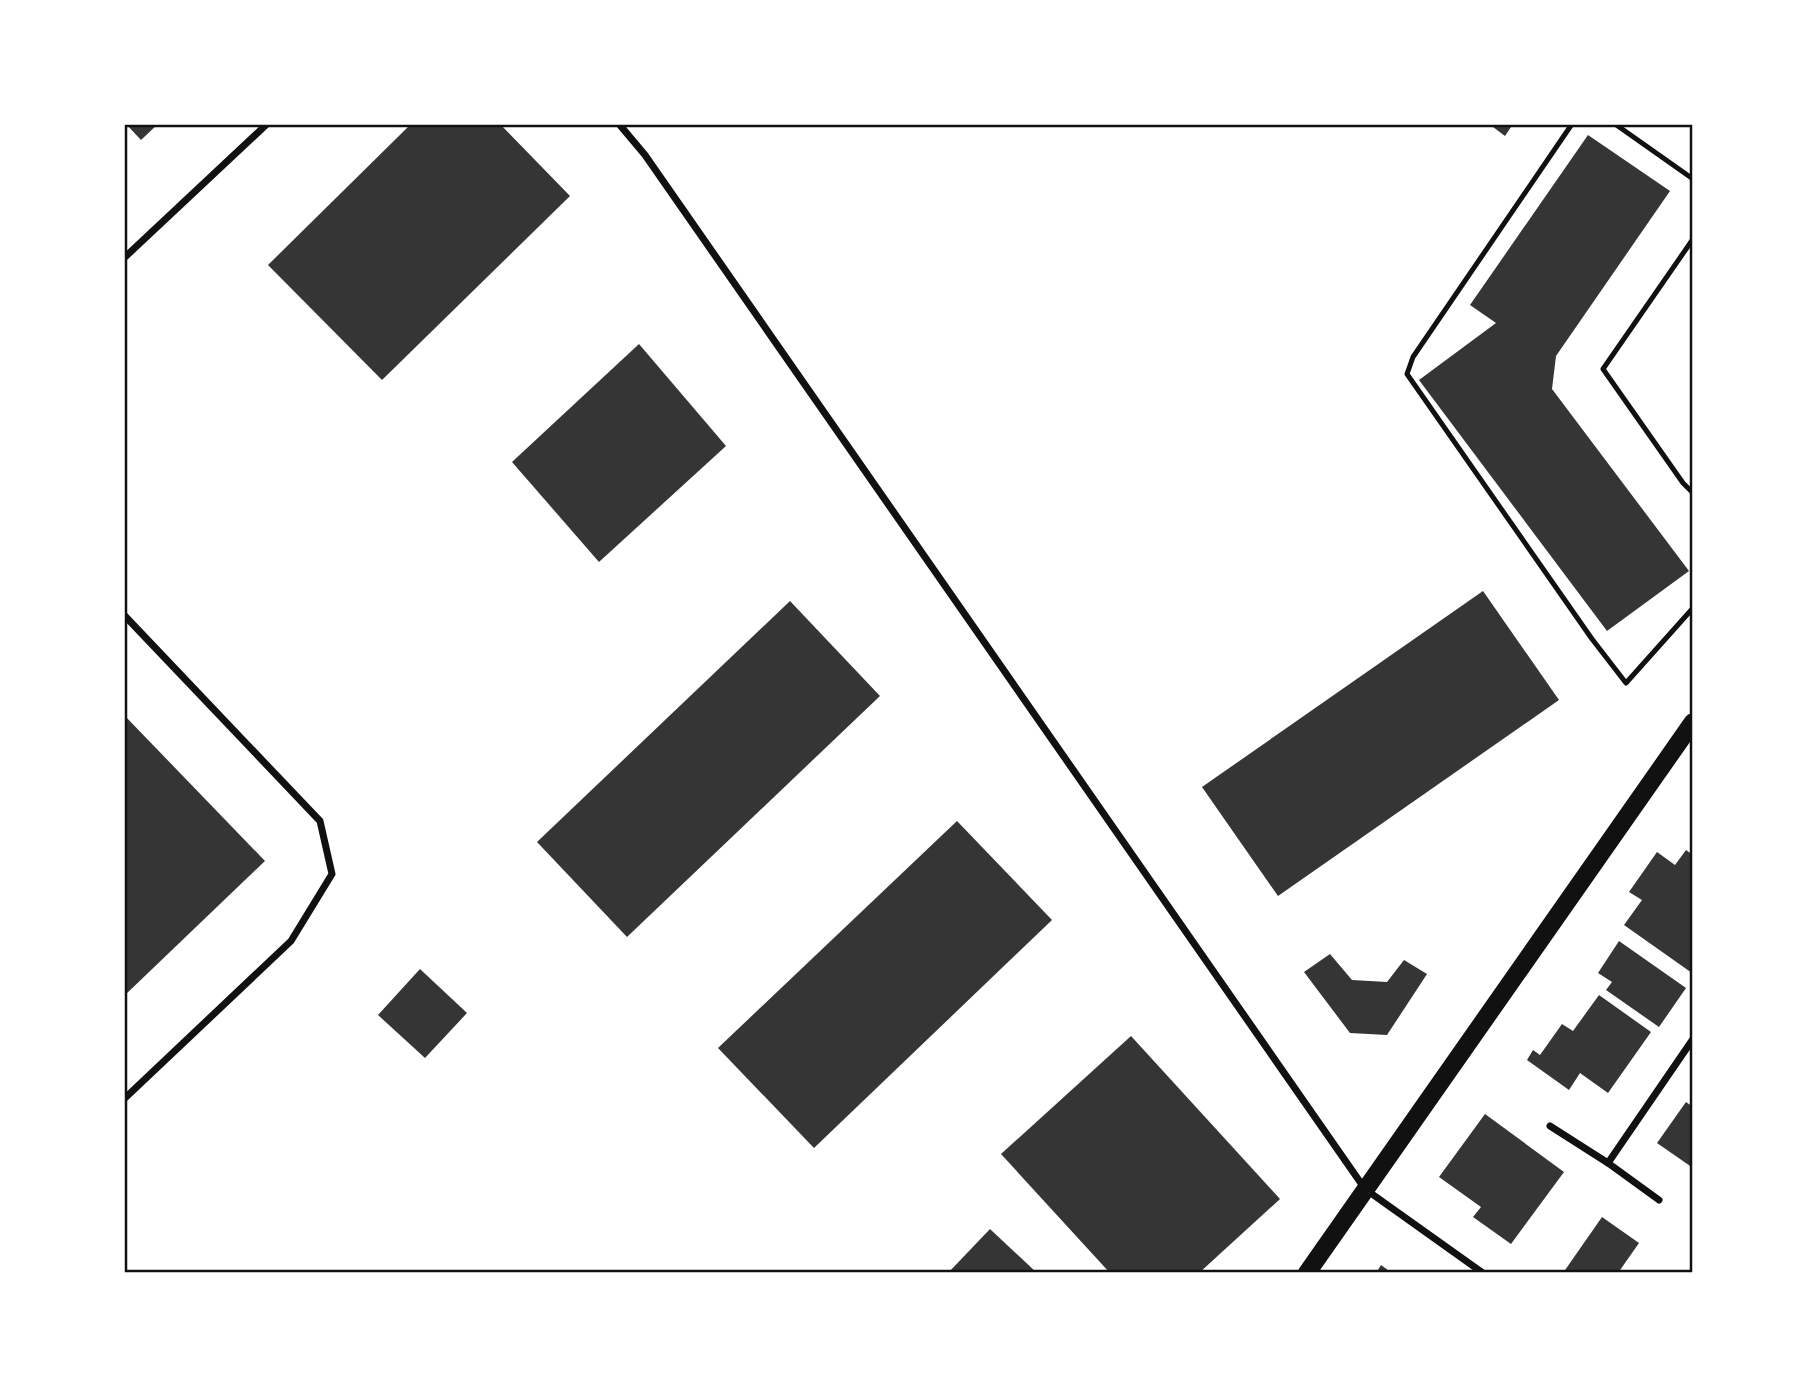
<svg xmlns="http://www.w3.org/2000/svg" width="1817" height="1397" viewBox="0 0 1817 1397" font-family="'Times New Roman',serif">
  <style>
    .building { fill: #353535 }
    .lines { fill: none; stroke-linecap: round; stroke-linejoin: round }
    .service { stroke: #111; stroke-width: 5 }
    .minor { stroke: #111; stroke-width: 7 }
    .primary { stroke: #111; stroke-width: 18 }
    .neatline { fill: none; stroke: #111; stroke-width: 2.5 }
  </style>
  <rect width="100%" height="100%" fill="#fff"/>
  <g class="building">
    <polygon points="126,124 158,124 141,140"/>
    <polygon points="411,124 500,124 570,196 382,380 268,265"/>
    <polygon points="1489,124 1513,124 1505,136"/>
    <polygon points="1588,135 1670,191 1556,356 1552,389 1689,571 1607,631 1419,380 1496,323 1470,305"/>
    <polygon points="639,344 726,446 599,562 512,462"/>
    <polygon points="1483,591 1559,700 1278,896 1202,787"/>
    <polygon points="790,601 880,696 627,937 537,842"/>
    <polygon points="124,715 265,861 124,996"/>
    <polygon points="957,821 1052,920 814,1148 718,1048"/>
    <polygon points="1686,850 1693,855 1692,973 1624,925 1642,900 1629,892 1657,852 1675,865"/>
    <polygon points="1619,941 1686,988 1659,1027 1606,990 1612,982 1598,973"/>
    <polygon points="1330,954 1352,980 1387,982 1404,960 1427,974 1387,1035 1350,1033 1304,972"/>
    <polygon points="420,969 467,1013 425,1058 378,1015"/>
    <polygon points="1599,995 1651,1032 1608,1093 1580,1073 1569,1090 1527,1060 1533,1050 1540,1055 1562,1024 1573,1031"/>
    <polygon points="1131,1036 1280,1199 1199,1273 1110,1273 1001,1154"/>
    <polygon points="1686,1102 1693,1107 1693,1168 1657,1143"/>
    <polygon points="1485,1114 1564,1172 1511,1244 1473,1217 1481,1207 1439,1177"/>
    <polygon points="1602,1217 1639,1243 1618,1273 1563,1273"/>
    <polygon points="990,1229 1037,1273 948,1273"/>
    <polygon points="1381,1265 1392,1273 1376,1273"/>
  </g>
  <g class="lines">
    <g class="service">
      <polyline points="1572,124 1413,357 1407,374 1592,639 1626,683 1693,608"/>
      <polyline points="1615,124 1693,179"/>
      <polyline points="1693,239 1603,369 1683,483 1693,493"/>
    </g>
    <g class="minor">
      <polyline points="619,124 645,155 1365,1189 1483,1273"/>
      <polyline points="124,258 267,124"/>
      <polyline points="124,615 320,821 332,874 291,941 124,1099"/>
      <polyline points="1550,1126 1608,1163 1659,1200"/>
      <polyline points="1608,1163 1693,1039"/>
    </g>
    <polyline class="primary" points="1307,1273 1693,722"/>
  </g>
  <rect width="1817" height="1397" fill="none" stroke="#ffffff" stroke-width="252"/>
  <rect x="126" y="126" width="1565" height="1145" class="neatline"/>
</svg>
